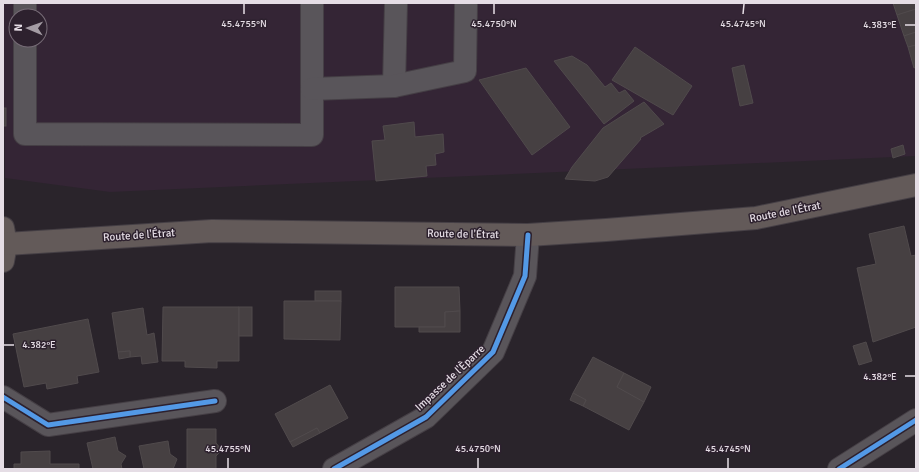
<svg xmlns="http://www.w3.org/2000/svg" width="919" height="472" viewBox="0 0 919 472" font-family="Signika,sans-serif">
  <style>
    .built { fill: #342535; fill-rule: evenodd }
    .building { fill: #464042; stroke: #504a4c }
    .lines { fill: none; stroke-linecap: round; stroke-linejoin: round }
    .minor-casing { stroke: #453f45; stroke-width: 24 }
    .major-casing { stroke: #453f45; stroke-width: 24 }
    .minor { stroke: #59555a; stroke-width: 22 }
    .major { stroke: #635a59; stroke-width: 22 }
    .cycleway-casing { stroke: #2d212e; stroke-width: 8 }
    .cycleway { stroke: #5399e6; stroke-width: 5 }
    .ticks { fill: none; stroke: #e5dde5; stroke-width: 1.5 }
    .labels { text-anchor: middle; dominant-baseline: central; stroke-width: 3; stroke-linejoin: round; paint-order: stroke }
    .street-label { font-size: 11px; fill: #e5dde5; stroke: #2d212e }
    .ticks-label { font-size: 10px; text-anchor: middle; fill: #e5dde5; stroke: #2d212e; stroke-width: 3; stroke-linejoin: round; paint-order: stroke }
  </style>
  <rect width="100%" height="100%" fill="#2a242b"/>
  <path class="built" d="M3,3H916V156L110,192L5,178ZM16,16H40V40H16Z"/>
  <g class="building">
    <polygon points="893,3 916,3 916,9 897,15"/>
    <polygon points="916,9 916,32 904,36 897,15"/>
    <polygon points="916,32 916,45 908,47 904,36"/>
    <polygon points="916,45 916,67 914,68 908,47"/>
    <polygon points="635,47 692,86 673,115 612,80"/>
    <polygon points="572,56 587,65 605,87 611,83 619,93 625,90 634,101 604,124 554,61"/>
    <polygon points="744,65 753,103 740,106 732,68"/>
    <polygon points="526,68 570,127 532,155 479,80"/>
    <polygon points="644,102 664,124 640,138 641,139 608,177 595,181 565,179 572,167 603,128"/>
    <rect x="3" y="108" width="3" height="18"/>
    <polygon points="414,122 415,137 443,134 444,152 435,154 436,165 426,166 427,176 376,181 372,141 385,140 383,126"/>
    <polygon points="903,145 905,154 893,158 891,149"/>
    <polygon points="904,226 911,256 916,255 916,327 873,342 857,268 876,264 869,234"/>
    <polygon points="395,287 459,287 460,311 445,312 445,327 395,327"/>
    <rect x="315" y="291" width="26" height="10"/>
    <polygon points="284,301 341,301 340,340 284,339"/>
    <polygon points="163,307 239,307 239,361 217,361 217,368 185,367 185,361 162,361"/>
    <rect x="239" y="307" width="13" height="29"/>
    <polygon points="143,308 147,335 154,333 158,362 142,364 141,356 130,357 130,351 118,352 112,313"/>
    <polygon points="460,311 460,332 419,332 419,327 445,327 445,312"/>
    <polygon points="88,319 99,372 77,376 78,383 47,389 46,383 24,387 13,334"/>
    <polygon points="866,342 872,361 859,365 853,346"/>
    <polygon points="130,351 130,357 119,359 118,352"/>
    <polygon points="593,357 624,373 617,387 644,402 629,430 583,406 586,400 573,393"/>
    <polygon points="624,373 651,387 644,402 617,387"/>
    <polygon points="330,385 348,418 320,433 317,428 290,442 275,414"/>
    <polygon points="573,393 586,400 583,406 570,400"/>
    <polygon points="317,428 320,433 293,447 290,442"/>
    <polygon points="187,429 216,429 216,443 222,450 216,456 216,469 187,469"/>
    <polygon points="115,437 118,451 126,456 121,464 122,469 93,469 87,443"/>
    <polygon points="168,441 170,454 177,459 173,469 144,469 139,446"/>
    <polygon points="50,451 50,464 79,464 79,469 14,469 14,464 21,464 21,452"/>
  </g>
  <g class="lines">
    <g class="minor-casing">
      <g id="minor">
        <polyline points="25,16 25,3"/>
        <polyline points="25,40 25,134 312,135 312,3"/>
        <polyline points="394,86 396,3"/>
        <polyline points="312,89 394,86 465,71 466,5"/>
        <polyline points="3,397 48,425 215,401"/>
        <polyline points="334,469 426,417 493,352 525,276 528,235"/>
        <polyline points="839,469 916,420"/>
      </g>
    </g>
    <g class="major-casing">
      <g id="major">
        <polyline points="3,228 6,244 3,261"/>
        <polyline points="6,244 212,231 528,235 606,230 756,218 916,185"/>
      </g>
    </g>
    <use href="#minor" class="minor"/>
    <use href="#major" class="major"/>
    <g class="cycleway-casing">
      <g id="cycleway">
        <polyline points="3,397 48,425 215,401"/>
        <polyline points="334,469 426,417 493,352 525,276 528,235"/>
        <polyline points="839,469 916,420"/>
      </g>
    </g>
    <use href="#cycleway" class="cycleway"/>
  </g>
  <path class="ticks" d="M244,14V4M494,14V4M743,14L744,4M905,25H915M4,345H14M905,376H915M228,468V458M478,468V458M728,468V458"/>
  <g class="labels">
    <g class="street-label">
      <text transform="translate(785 212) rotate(-11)">Route de l'Étrat</text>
      <text transform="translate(463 234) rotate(1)">Route de l'Étrat</text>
      <text transform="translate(139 235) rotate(-4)">Route de l'Étrat</text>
      <text transform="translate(450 378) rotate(-43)">Impasse de l'Èparre</text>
    </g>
  </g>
  <g class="ticks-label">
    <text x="244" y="27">45.4755°N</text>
    <text x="494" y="27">45.4750°N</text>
    <text x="743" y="27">45.4745°N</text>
    <text x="880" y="28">4.383°E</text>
    <text x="39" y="348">4.382°E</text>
    <text x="880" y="380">4.382°E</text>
    <text x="228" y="452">45.4755°N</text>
    <text x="478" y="452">45.4750°N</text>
    <text x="728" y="452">45.4745°N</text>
  </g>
  <rect width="919" height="472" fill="none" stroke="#e5dde5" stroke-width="8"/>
  <g transform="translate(28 28) rotate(272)"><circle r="19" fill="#2d212e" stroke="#776c77"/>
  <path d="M0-3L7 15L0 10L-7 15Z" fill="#a49ca4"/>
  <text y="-6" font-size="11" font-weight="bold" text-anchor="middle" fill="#e5dde5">N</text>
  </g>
</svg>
